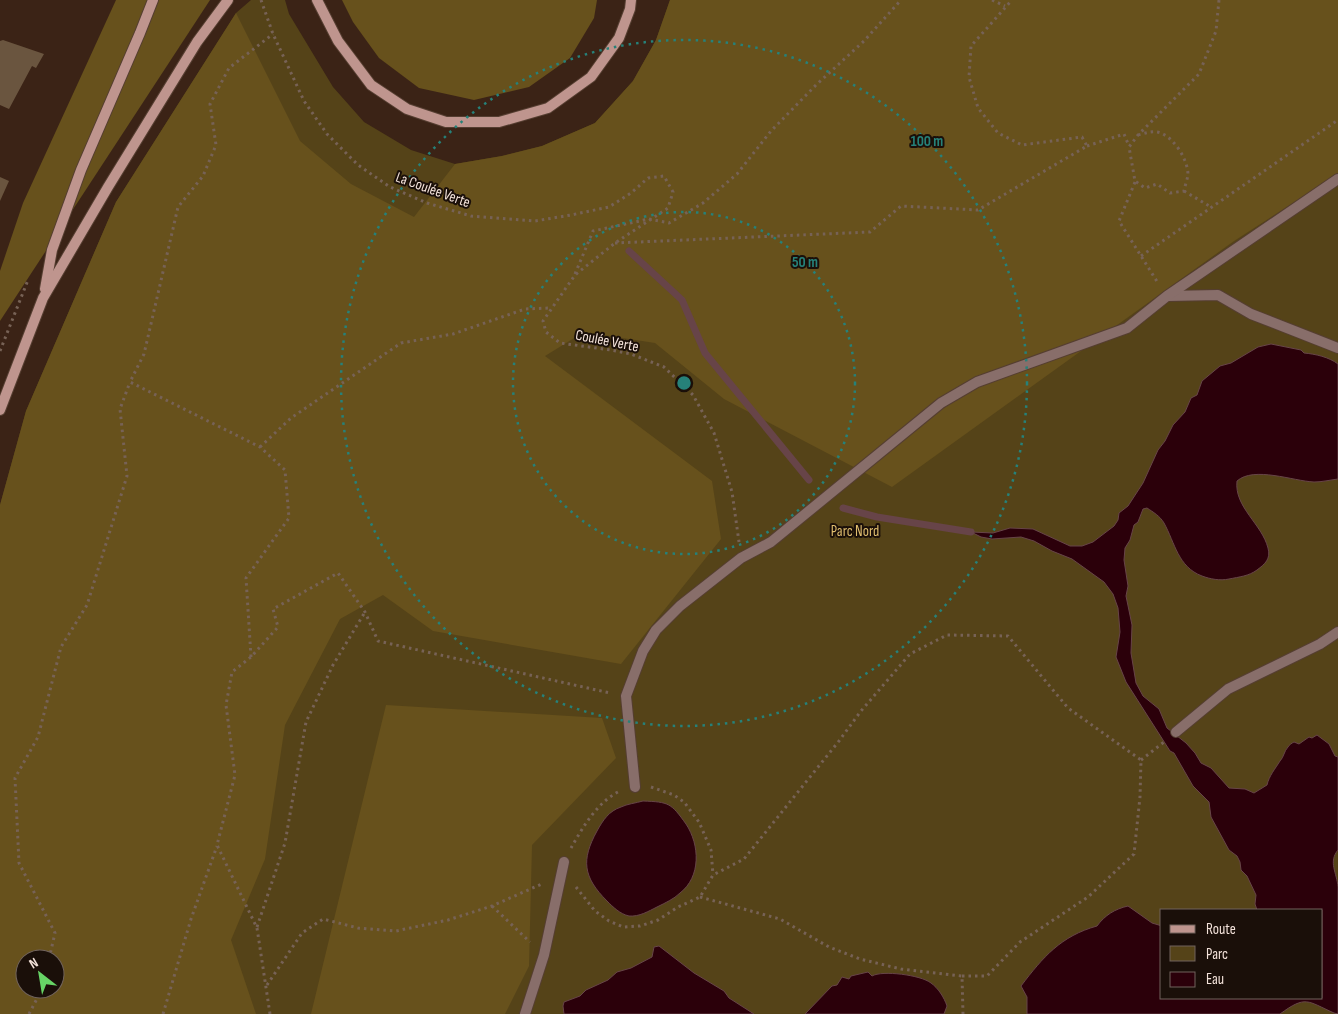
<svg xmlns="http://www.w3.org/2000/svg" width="1338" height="1014" viewBox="0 0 1338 1014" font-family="'Sofia Sans Condensed',sans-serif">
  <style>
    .green { fill: #554318; fill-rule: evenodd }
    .forest { fill: #67511c; fill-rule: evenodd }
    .water { fill: #2b000a; stroke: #674448 }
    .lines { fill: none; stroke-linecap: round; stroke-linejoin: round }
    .stream { stroke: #674448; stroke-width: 7 }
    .building { fill: #6a553f }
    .lane-casing { stroke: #553e31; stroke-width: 12 }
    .secondary-casing { stroke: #553e31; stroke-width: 12 }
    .path { stroke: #776256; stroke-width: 3; stroke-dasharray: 2.5 4; stroke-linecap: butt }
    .lane { stroke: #886e6a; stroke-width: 10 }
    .secondary { stroke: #bf958e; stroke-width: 10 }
    .ring { fill: none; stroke: #268179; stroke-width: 2.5; stroke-dasharray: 2.5 5 }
    .labels { text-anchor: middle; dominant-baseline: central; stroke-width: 4; stroke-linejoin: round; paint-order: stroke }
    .street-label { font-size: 15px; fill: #f3e2da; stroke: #1a0f09 }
    .park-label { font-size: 15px; fill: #e0be6f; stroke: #1a0f09 }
    .centre { fill: #268179; stroke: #1a0f09; stroke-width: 2.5 }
    .ring-label { font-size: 15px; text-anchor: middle; font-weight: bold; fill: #268179; stroke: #1a0f09; stroke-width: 4; stroke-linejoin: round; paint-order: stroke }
  </style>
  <rect width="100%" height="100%" fill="#3b2316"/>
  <path class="green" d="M251,0H285L289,14L333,87L364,122L411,150L455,164L502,156L542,146L595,123L633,81L656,40L670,0H1338V1014H0V505L26,411L116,202L236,13ZM1162,910H1322V998H1162ZM25,959H55V989H25Z"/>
  <g class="forest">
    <polygon points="116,0 210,0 0,321 0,271 23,203"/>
    <polygon points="342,0 597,0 594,18 570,58 529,87 474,100 419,88 379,58 353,22"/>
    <path d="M670,0H1338V174L1234,241L892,487L724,399L655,343L584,332L545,356L712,481L721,539L621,664L433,631L383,595L340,619L285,725L265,859L231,940L256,1014H0V505L26,411L116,202L236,13L300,141L351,184L414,217L455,164L502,156L542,146L595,123L633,81L656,40ZM25,959H55V989H25Z"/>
    <polygon points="386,705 602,718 616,758 532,845 529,966 505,1014 311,1014"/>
  </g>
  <g class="water">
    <path d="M1271,344L1301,350L1304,353C1315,354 1329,357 1338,364V479C1330,480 1322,482 1314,482C1293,481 1254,466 1237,481C1234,507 1262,524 1268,548C1271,559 1265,564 1257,570C1249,576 1239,577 1229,579C1220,581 1210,579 1202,576C1178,567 1175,543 1164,523C1160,516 1153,512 1147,508L1143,509L1138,522L1134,525L1130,540L1125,548L1124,560L1128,586L1126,596L1132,625L1131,653L1136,683L1143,696L1159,709L1167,728L1186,743L1195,753L1201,763L1211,768L1229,788L1245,789L1254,793L1267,785C1269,776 1275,769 1280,761C1284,757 1284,751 1288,747C1289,745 1292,743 1294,742L1299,744L1309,737L1312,738L1317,735L1329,744L1335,756L1338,757V850C1328,862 1337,873 1338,887C1338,929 1338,972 1338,1014L1334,1013C1307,1001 1306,995 1280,1014H1027V997L1021,986C1043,957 1061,936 1097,926C1105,915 1115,909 1128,906L1152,923L1162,926V998H1322V910H1257L1255,904L1256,895L1247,876L1241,870L1240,862L1237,856L1229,850L1211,817L1209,802L1193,786L1174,753L1170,751L1126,682L1116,657L1120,632L1118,608L1113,594L1104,582L1072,559L1052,551L1034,541L1021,537L992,539L981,537L971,532L993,533L1010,528L1033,529L1070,546H1082L1093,542L1114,526L1118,520L1119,513L1128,506L1143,483L1158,450L1165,441L1173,425L1185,412L1191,398L1197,395L1202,381L1220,366L1231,363L1258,347Z"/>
    <path d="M643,801C669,802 671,803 686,824C700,845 701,877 680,893C674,899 665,903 657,907C649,911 639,917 629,916C620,914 613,907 607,901C583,877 581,860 597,831C603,820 609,811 621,807C627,804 636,803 643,801Z"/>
    <polygon points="659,946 694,973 724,991 729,998 754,1014 564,1014 563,1006 564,1002 580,996 586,990 608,980 617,972 631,968 652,957 654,947"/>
    <path d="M868,972L872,976C882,970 921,975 931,983C938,988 944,997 947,1006L944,1014H805L832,986L837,985L842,977L849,979L851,976Z"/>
  </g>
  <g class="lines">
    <g class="stream">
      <polyline points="629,251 682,300 705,353 809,480"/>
      <polyline points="843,508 877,517 971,532"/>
    </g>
  </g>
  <g class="building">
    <polygon points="3,40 44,54 36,68 32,66 9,109 0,105 0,41"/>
    <polygon points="0,177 9,181 0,201"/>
  </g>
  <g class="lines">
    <g class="lane-casing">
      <g id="lane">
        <polyline points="1168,296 1218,295 1251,314 1338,348"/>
        <polyline points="1176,732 1228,689 1320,644 1338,632"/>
        <polyline points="635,787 626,696 643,651 656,630 680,606 741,558 771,542 941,403 977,382 1127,328 1167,296 1338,179"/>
        <polyline points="525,1014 544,955 564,862"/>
      </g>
    </g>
    <g class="secondary-casing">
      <g id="secondary">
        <polyline points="317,0 338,41 371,85 407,109 446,122 499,122 548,108 591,77 619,38 630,9 631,0"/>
        <polyline points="45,289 52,250 81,170 140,33 153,0"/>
        <polyline points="0,410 43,298 108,187 197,42 228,0"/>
      </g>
    </g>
    <g class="path">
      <polyline points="261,0 273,34 304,101 327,134 358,165 390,187 427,203 471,216 535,221 571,215 609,207 631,193 648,178 664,176 673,192 668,208 615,243 575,275 543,321 546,332 560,343 611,350 631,354 664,367 693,395 714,433 732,492 739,542"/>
      <polyline points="992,0 1005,6"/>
      <path d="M1138,135C1146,133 1153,130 1161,133C1175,139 1188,160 1188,175C1187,180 1185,186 1184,191L1170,193L1157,184L1145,188L1135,181L1129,147L1138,135L1199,74L1216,31L1219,0"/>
      <polyline points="1087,146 1124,134 1129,146"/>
      <polyline points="1135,182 1119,221 1158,283"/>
      <polyline points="1184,191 1211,207"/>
      <polyline points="615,243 870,232 901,206 978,210 1087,146 1082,137 1022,145 998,133 978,108 969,77 971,46 1012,0"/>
      <polyline points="1141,256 1338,120"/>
      <polyline points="575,274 593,231 649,219 669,223 703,203 737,174 771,131 816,85 864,41 901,0"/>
      <polyline points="0,351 28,280"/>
      <polyline points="260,447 291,418 401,343 453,334 525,309 551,308"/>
      <polyline points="251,657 246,578 289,518 285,470 260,447 130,382 144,354 178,207 203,176 216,145 210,104 229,68 273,34"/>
      <polyline points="1141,760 1164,742"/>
      <polyline points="651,787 674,795 684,802 699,822 711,850 713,875"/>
      <path d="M571,848C583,827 597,802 620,791"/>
      <polyline points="576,887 595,911 609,921 623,927 640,926 658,920 678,907 700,897 713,875 744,859 839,741 861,711 910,654 947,635 1008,636 1068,708 1141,760"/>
      <polyline points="700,897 780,919 829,947 860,959 901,969 962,976 963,1014"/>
      <polyline points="492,906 530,942"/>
      <polyline points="257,927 285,843 306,722 333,665 365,612"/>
      <polyline points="49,959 55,933 19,863 15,778 38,737 61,647 87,605 127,476 120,409 130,382"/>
      <polyline points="962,976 987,976 1020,942 1088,897 1134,854 1140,797 1141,760"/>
      <polyline points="267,985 302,933 323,919 358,928 396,931 448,920 492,906 544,883"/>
      <polyline points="29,1014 42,989"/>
      <polyline points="163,1014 191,919 217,846"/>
      <polyline points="270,1014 257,928 217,845 235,775 226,705 232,672 251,657 278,627 273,609 338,573 365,612 378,641 610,693"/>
    </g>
    <use href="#lane" class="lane"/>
    <use href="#secondary" class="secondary"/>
  </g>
  <g class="ring">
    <circle cx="684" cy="383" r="171"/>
    <circle cx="684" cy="383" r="343"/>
  </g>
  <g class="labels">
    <g class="street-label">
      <text transform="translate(433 190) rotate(20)">La Coulée Verte</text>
      <text transform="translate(607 341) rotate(11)">Coulée Verte</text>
    </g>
    <g class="park-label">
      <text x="855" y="531">Parc Nord</text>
    </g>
  </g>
  <circle cx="684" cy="383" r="8" class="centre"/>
  <g class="ring-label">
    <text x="927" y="146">100 m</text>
    <text x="805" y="267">50 m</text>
  </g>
  <rect x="1160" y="909" width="162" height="90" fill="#1a0f09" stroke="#71635d"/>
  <rect x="1170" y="925" width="25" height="8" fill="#bf958e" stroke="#71635d"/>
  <text x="1206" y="934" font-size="15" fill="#f3e2da">Route</text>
  <rect x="1170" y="946" width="25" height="15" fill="#554318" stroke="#71635d"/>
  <text x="1206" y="959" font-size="15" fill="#f3e2da">Parc</text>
  <rect x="1170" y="972" width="25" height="15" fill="#2b000a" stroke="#71635d"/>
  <text x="1206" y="984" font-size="15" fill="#f3e2da">Eau</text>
  <g transform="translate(40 974) rotate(329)"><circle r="24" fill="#1a0f09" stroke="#71635d"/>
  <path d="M0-4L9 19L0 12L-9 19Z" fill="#67d466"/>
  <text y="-8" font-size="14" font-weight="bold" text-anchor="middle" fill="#f3e2da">N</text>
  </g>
</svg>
